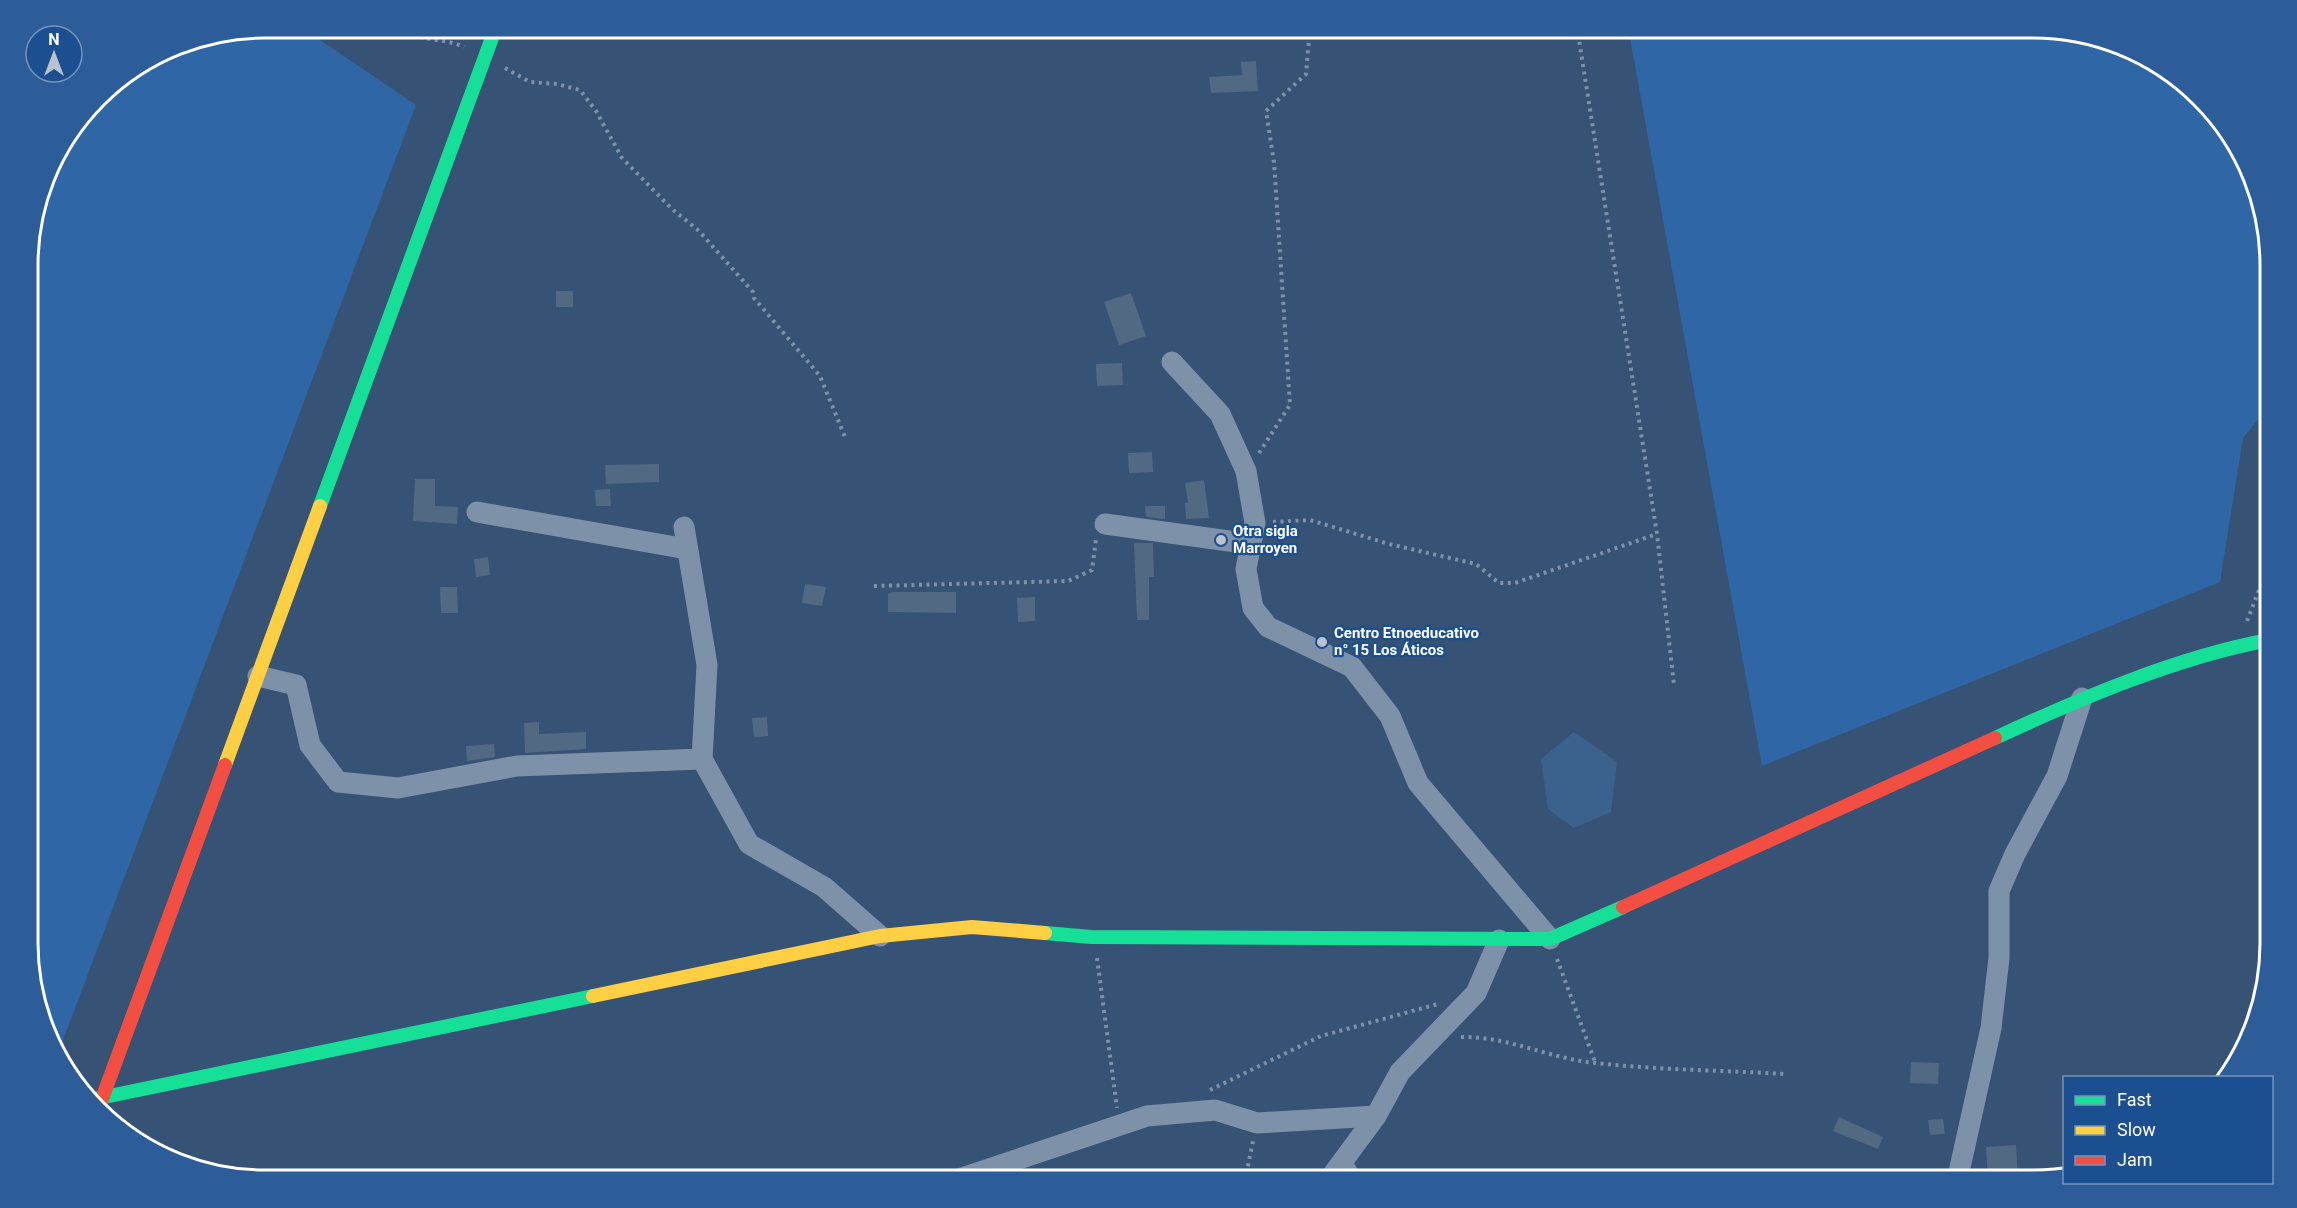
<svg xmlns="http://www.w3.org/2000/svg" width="2297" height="1208" viewBox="0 0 2297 1208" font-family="Roboto,sans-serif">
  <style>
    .green { fill: #2f66a5 }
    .water { fill: #3b618d }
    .building { fill: #526984 }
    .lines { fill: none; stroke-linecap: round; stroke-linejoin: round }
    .path { stroke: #7d92a8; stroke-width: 4; stroke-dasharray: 3 4.5; stroke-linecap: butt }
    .street { stroke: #7d92a8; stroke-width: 21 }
    .fast { stroke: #16e098; stroke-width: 14 }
    .slow { stroke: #ffcf43; stroke-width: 14 }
    .jam { stroke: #f24e42; stroke-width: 14 }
    .poi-dot { fill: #b9c2ce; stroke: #1b4f8f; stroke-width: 2 }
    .labels { text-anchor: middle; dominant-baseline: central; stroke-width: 4.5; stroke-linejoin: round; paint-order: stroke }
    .poi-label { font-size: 15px; font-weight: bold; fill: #fff; stroke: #1b4f8f; text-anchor: start }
    .rim { fill: none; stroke: #fff; stroke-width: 3 }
  </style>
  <rect width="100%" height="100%" fill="#365274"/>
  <g class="green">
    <polygon points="264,27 301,27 416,105 57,1056 45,1034 29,975 28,248 52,159 108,86 174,45"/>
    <polygon points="1628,27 2033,27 2138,52 2189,86 2230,132 2268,233 2268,407 2243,438 2220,582 1762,766"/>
  </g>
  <polygon class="water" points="1574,732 1617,762 1611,812 1574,828 1548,809 1541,759"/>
  <g class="building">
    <polygon points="1256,61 1258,91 1211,93 1209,77 1242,75 1241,62"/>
    <rect x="556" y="291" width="17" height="16"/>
    <polygon points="1131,293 1146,336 1119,345 1104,302"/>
    <polygon points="1122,363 1123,385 1097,386 1096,364"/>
    <polygon points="1152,452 1153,472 1129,473 1128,453"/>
    <polygon points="659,464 659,482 606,484 605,465"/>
    <polygon points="415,479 435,479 435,506 458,507 457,524 413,521"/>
    <polygon points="1204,480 1209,518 1186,519 1185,503 1188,503 1185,483"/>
    <polygon points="610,489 611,506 596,506 595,490"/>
    <polygon points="1145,506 1165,506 1165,519 1146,517"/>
    <polygon points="1134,543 1153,543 1154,577 1149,577 1149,620 1137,620"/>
    <polygon points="488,557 490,575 476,577 474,559"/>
    <polygon points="805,584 826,587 822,606 802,603"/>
    <polygon points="440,587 457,587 458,613 441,613"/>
    <polygon points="893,592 956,592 956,613 888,612 888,594"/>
    <polygon points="1035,597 1035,621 1018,622 1017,598"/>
    <polygon points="767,717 768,736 754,737 752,718"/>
    <polygon points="539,722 539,734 586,732 586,749 525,753 524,723"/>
    <polygon points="494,744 495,757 467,761 466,746"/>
    <polygon points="1911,1062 1939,1063 1938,1084 1910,1083"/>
    <polygon points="1839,1117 1883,1137 1878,1149 1833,1131"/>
    <polygon points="1943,1119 1945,1134 1930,1135 1928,1120"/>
    <polygon points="2016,1145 2018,1178 1988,1179 1986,1147"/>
  </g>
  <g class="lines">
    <g class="path">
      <path d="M400,27C420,43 443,37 464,47"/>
      <polyline points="1577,27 1657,534 1674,685"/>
      <polyline points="505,68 530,82 557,84 580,90 596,111 622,158 672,209 699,231 753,292 754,298 820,376 845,437"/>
      <polyline points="1259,453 1290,405 1274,162 1266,111 1306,74 1310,27"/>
      <polyline points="1273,522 1310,520 1389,544 1476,564 1499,583 1515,583 1657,534"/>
      <polyline points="874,586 1068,581 1092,570 1096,539"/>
      <polyline points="2247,621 2269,564"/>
      <polyline points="1097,958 1117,1108"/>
      <polyline points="1557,959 1595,1062"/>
      <path d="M1461,1037C1505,1036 1544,1056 1587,1062C1652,1070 1719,1070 1785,1074"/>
      <polyline points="1210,1090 1321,1036 1438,1004"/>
      <polyline points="1245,1181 1253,1141"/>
    </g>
    <g class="street">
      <polyline points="1172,362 1220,414 1246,471 1255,523 1246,569 1253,608 1268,627 1352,667 1390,716 1418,783 1550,939"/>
      <polyline points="477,512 687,549"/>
      <polyline points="1105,524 1251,544"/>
      <polyline points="684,527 707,665 702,759 749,844 824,887 880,936"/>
      <polyline points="258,676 296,685 310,745 338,782 398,788 517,766 702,759"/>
      <polyline points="1342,1163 1352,1181"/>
      <polyline points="953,1181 1147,1116 1215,1110 1257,1123 1376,1116"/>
      <polyline points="1328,1181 1376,1116 1400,1072 1476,993 1499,940"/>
      <polyline points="1957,1181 1991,1028 1999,958 1999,891 2015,854 2057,776 2082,698"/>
    </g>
    <g class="fast">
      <polyline points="320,506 496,27"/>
      <path d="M1995,738C2079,699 2177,657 2269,640"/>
      <polyline points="1045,933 1091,937 1550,939 1623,907"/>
      <polyline points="90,1100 593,996"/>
    </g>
    <g class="slow">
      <polyline points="225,765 320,506"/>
      <polyline points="593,996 880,936 972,927 1045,933"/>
    </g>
    <g class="jam">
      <polyline points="1623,907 1995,738"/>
      <polyline points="99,1107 225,765"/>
    </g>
  </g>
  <g class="poi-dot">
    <circle cx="1221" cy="540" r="6"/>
    <circle cx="1322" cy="642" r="6"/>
  </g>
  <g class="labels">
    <g class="poi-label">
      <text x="1233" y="531">Otra sigla<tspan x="1233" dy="17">Marroyen</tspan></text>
      <text x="1334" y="633">Centro Etnoeducativo<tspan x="1334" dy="17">n° 15 Los Áticos</tspan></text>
    </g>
  </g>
  <path d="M0 0H2297V1208H0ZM265 38H2033A227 227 0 0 1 2260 265V943A227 227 0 0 1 2033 1170H265A227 227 0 0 1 38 943V265A227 227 0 0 1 265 38Z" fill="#2d5d98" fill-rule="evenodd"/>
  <path class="rim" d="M265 38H2033A227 227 0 0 1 2260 265V943A227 227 0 0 1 2033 1170H265A227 227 0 0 1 38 943V265A227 227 0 0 1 265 38Z"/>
  <rect x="2063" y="1076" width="210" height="108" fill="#1b4f8f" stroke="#7695bc" stroke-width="1.5"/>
  <rect x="2075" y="1096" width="30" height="9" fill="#16e098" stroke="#7695bc" stroke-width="1.5"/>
  <text x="2117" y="1106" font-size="18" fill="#ffffff">Fast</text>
  <rect x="2075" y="1126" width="30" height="9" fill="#ffcf43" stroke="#7695bc" stroke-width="1.5"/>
  <text x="2117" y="1136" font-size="18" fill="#ffffff">Slow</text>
  <rect x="2075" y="1156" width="30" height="9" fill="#f24e42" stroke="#7695bc" stroke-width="1.5"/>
  <text x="2117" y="1166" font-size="18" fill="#ffffff">Jam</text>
  <g transform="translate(54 54)"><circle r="28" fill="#1b4f8f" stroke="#7695bc" stroke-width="1.5"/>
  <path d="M0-4.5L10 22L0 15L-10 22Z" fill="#b9c2ce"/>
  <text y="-9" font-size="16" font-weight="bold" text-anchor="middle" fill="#ffffff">N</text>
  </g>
</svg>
